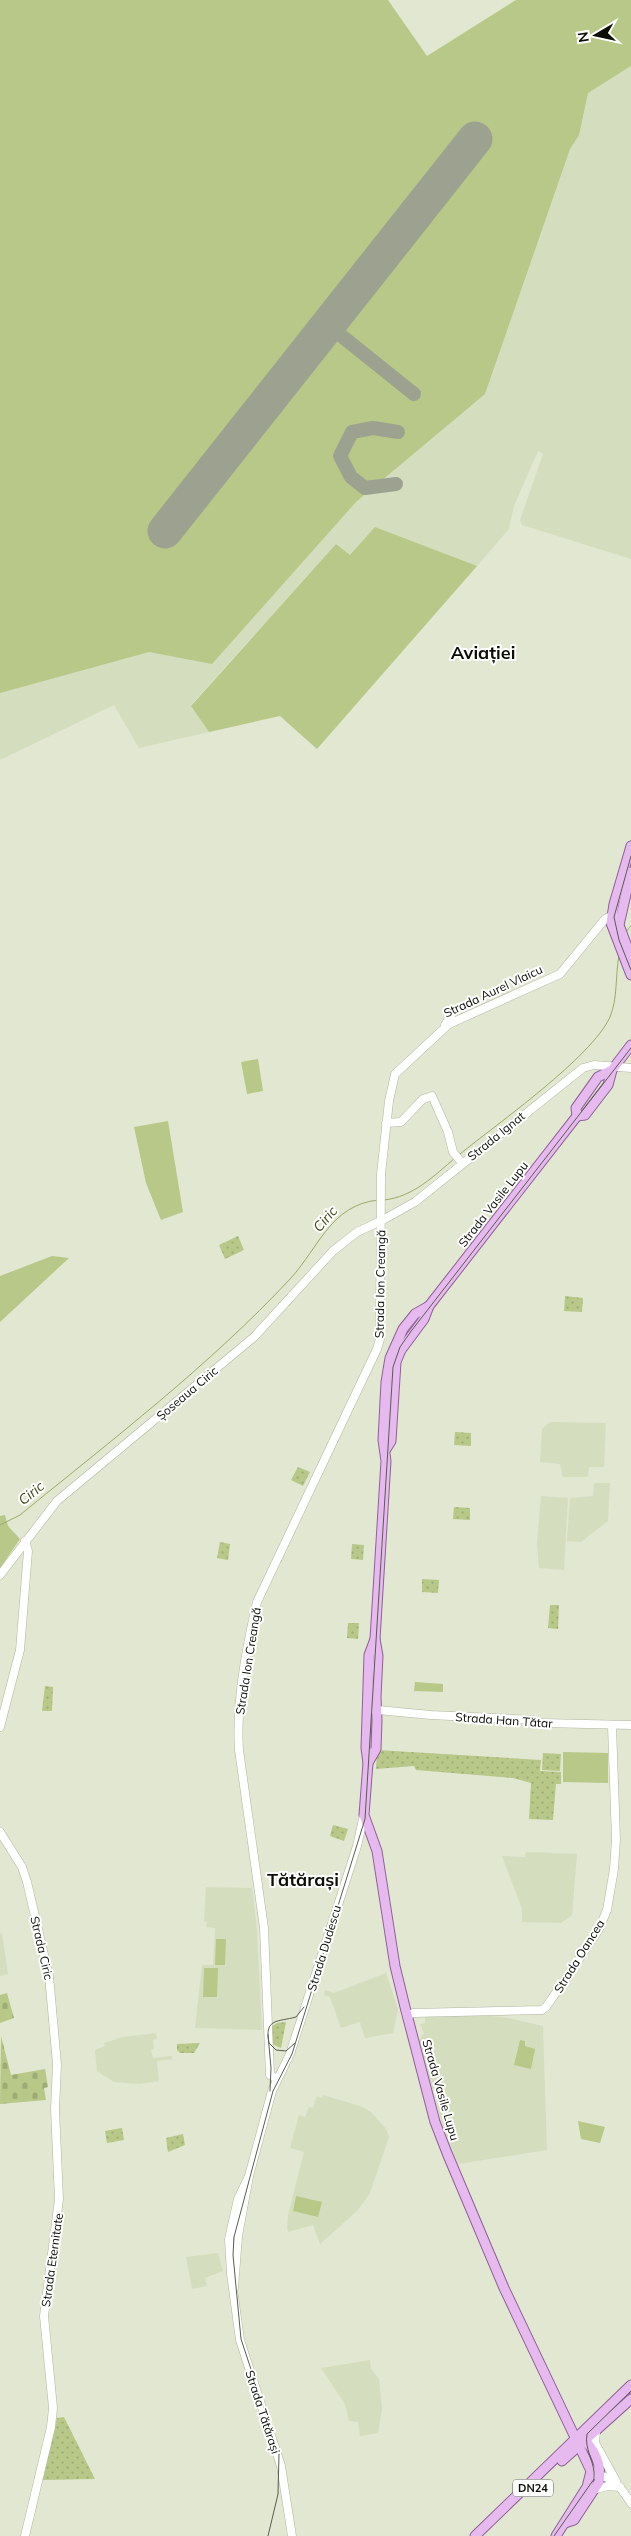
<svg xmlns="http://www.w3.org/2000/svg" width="631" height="2536" viewBox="0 0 631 2536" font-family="Mulish,sans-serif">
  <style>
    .built { fill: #d5ddbf }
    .grass { fill: #b8c888 }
    .cemetery { fill: url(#cemetery-stones) }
    .park { fill: url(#park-dots) }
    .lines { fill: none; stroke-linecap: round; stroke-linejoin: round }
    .stream { stroke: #9bab67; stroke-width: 1 }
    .taxiway { stroke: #9da290; stroke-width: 14 }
    .runway { stroke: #9da290; stroke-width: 35 }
    .minor-casing { stroke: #afb6a0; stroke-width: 9 }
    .major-casing { stroke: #8f6097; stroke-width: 11 }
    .minor { stroke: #fff; stroke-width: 8 }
    .major { stroke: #e6baef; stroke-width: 9 }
    .tram { stroke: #595d50; stroke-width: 1 }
    .labels { text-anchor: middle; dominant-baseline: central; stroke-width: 4; stroke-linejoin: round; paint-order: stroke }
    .shield { fill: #fff; stroke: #545651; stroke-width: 1 }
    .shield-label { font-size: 11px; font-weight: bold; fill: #0b0d06 }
    .street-label { font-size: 12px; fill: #0b0d06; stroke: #fff }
    .water-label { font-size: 14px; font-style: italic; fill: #414b19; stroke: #fff }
    .district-label { font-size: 18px; font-weight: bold; fill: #0b0d06; stroke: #fff }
  </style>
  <defs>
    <pattern id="cemetery-stones" width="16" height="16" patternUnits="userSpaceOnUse" patternTransform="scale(1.25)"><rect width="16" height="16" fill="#b8c888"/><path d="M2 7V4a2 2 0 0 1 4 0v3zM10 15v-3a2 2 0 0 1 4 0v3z" fill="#9dab74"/></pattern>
    <pattern id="park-dots" width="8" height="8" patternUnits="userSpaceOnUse" patternTransform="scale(1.25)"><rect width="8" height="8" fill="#b8c888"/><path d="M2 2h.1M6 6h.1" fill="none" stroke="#9dab74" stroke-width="1.8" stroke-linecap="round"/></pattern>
  </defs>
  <rect width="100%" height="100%" fill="#e1e7d0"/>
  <g class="built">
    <polygon points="631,66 631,559 522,525 520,520 543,454 538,451 514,506 509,529 477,566 350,556 336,544 191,705 209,732 139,748 114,705 0,760 0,227 589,92"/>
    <polygon points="550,1422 606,1423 604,1467 589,1467 588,1477 563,1477 560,1464 540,1462 542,1429"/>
    <polygon points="594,1483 610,1483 608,1521 581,1542 567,1541 570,1498 593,1496"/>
    <polygon points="541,1496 568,1498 564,1570 539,1568 537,1543"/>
    <polygon points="526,1852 577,1854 572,1915 561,1923 522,1922 522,1909 502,1856 525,1857"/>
    <polygon points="206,1887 252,1888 257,1930 262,2030 195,2028 202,1965 213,1965 215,1928 206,1927 207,1922 204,1921"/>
    <polygon points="2,1933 8,1974 0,1976 0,1934"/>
    <polygon points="386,1973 398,2009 393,2033 365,2038 360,2022 341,2028 330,1997 324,1995 325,1990 334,1993"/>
    <polygon points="484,2015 508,2018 543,2026 547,2150 458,2164 441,2120 436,2102 438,2093 432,2089 418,2042 424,2033 420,2024 425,2023 425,2017"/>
    <polygon points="156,2033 157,2039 153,2040 154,2049 151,2050 153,2058 172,2056 172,2059 157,2061 159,2081 140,2084 114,2082 97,2071 95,2050 105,2046 104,2043 123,2037"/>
    <polygon points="323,2095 363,2107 371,2112 386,2129 389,2137 370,2193 357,2211 320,2244 313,2225 288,2232 287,2228 288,2215 304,2152 290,2148 299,2115 305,2117 309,2107 313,2108 317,2096 322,2098"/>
    <polygon points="218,2253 223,2271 205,2278 207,2286 192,2289 186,2257"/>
    <polygon points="370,2360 371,2369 379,2379 382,2409 378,2433 360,2436 358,2422 349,2421 345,2404 321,2368"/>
  </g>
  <g class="grass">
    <polygon points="0,0 388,0 427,56 516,0 631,0 631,66 588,93 579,135 570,149 485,394 356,502 212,664 149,652 0,693"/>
    <polygon points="375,527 477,566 317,749 280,716 209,732 191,706 336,544 350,555"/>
    <polygon points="258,1059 263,1091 247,1094 241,1062"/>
    <polygon points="168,1121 183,1212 161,1220 146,1183 134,1127"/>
    <polygon points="52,1256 69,1258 0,1322 0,1276"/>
    <polygon points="5,1515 8,1526 20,1539 0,1568 0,1516"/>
    <polygon points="415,1682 443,1684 443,1692 414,1691"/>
    <polygon points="563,1752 608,1753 608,1783 563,1782"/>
    <polygon points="216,1939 226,1939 225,1965 215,1965"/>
    <polygon points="204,1968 218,1968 217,1997 203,1997"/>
    <polygon points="520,2040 525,2041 525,2046 535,2049 531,2069 514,2065"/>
    <polygon points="578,2121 605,2127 600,2143 581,2139"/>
    <polygon points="296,2196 322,2202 318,2217 293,2211"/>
  </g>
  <g class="cemetery">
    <polygon points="7,1993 14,2018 0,2023 0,1995"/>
    <polygon points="1,2036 11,2075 45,2069 48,2087 44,2088 46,2100 0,2104"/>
  </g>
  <g class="park">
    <polygon points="238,1236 244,1250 225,1259 219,1245"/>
    <polygon points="565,1296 583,1298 582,1312 564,1311"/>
    <polygon points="455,1432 471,1433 471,1446 454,1445"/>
    <polygon points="298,1467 310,1472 303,1486 291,1480"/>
    <polygon points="454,1507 470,1508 470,1520 453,1519"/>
    <polygon points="220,1542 230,1544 228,1560 217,1558"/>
    <polygon points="352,1544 364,1545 363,1560 351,1559"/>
    <polygon points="422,1579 439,1580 438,1593 422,1592"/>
    <polygon points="550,1605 559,1605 558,1629 548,1628"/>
    <polygon points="348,1623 359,1623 358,1639 347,1638"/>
    <polygon points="45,1686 53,1687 52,1711 42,1711"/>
    <polygon points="377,1750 541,1760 540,1771 561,1772 561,1784 556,1784 553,1820 529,1819 531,1783 513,1778 416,1770 414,1766 376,1769"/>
    <polygon points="543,1753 561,1754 560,1771 542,1770"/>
    <polygon points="333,1825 348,1829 344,1841 330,1836"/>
    <polygon points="286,2022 281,2048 272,2044 271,2027 277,2023"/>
    <polygon points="200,2043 194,2053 180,2053 177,2050 177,2044"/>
    <polygon points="122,2128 124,2140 107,2143 105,2131"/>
    <polygon points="183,2134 185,2145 168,2152 166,2138"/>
    <polygon points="64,2417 95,2479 42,2480 57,2418"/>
  </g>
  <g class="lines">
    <g class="stream">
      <polyline points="625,933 631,926"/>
      <path d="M460,1154C497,1124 592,1057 610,1017C618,998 615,976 619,956"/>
      <path d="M384,1200C413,1197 434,1176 455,1158"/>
      <path d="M0,1525L20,1515C113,1439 209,1366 291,1278C319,1247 331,1205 378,1200"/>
    </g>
    <g class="taxiway">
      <polyline points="328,325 414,394"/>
      <polyline points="396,484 365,488 351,477 340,456 352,432 373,428 398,432"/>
    </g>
    <polyline class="runway" points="165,531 475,139"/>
    <g class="minor-casing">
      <g id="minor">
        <polyline points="445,1025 453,1012"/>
        <polyline points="386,1123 401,1122 423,1099 432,1096 448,1132 453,1152 462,1163"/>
        <polyline points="0,1575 57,1501 254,1337 333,1251 357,1232 381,1221 415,1202 583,1068 594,1065 631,1068"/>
        <polyline points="367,1709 431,1715 533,1720 542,1723 631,1725"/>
        <polyline points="0,1727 20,1650 28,1551 25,1541"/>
        <polyline points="0,1832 22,1867 27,1882 49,1976 57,2064 55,2109 59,2199 44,2316 53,2408 51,2427 25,2536"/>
        <polyline points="407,2016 413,2013 542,2010 546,2007 573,1968 599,1929 607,1910 614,1869 616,1839 612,1726"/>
        <path d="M277,2079L270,2075L264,1928L239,1750C236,1702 246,1650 257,1602L377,1349L380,1339L381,1174L389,1101L395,1074L449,1024L560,974L605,919L609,917L617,918"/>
        <polyline points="249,2176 272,2091 290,2054 357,1846 364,1815"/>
        <polyline points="234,2288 238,2236 249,2176 238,2199 229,2239 231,2274 240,2340 281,2466 292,2536"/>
        <polyline points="596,2431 595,2443 616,2481"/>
        <path d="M595,2475C614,2476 621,2488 631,2503"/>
        <polyline points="596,2489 608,2486 620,2487"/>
      </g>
    </g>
    <g class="major-casing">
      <g id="major">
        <polyline points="631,846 614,904 611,923 631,975"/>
        <polyline points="631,872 619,925 631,957"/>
        <polyline points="577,1116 585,1115 608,1085 612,1070"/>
        <polyline points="386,1449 391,1441 396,1362 401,1350 424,1319 429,1306 577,1116 576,1108 598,1077 612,1070 631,1045"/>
        <polyline points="375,1639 369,1655 366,1748 368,1763 364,1815 377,1851 395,1966 405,2007 435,2122 447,2153 504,2288 591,2471 587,2487 556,2536"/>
        <polyline points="368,1763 376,1749 377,1720 376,1697 378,1656 375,1639 386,1461 383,1440 386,1382 390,1358 403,1329 415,1314 429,1306"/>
        <polyline points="562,2461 631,2399"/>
        <path d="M565,2523L574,2520L599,2482C602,2465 595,2449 582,2438"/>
        <polyline points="475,2536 631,2385"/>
      </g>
    </g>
    <use href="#minor" class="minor"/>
    <use href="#major" class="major"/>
    <g class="tram">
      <polyline points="631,856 614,917 619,940 631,970"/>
      <polyline points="268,2035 271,2068 270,2091"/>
      <path d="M295,2043L286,2051L276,2050L269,2043C264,2018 278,2022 296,2017L304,2007"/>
      <polyline points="268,2536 278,2494 279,2454 241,2339 233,2255 234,2237 273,2091 292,2054 365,1819 393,1367 400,1347 412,1330 631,1048"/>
      <path d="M554,2536L594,2479C596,2463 584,2450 587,2434L631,2391"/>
    </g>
  </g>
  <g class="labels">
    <rect class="shield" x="513" y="2479.5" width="40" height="17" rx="4"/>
    <g class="shield-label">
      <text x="533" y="2488">DN24</text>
    </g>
    <g class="street-label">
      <text transform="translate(493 991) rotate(-25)">Strada Aurel Vlaicu</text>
      <text transform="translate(496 1136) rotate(-39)">Strada Ignat</text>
      <text transform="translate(493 1204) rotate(-52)">Strada Vasile Lupu</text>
      <text transform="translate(380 1284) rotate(-89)">Strada Ion Creangă</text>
      <text transform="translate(187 1393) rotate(-40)">Șoseaua Ciric</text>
      <text transform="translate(248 1661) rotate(-81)">Strada Ion Creangă</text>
      <text transform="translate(504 1720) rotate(4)">Strada Han Tătar</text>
      <text transform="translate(42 1948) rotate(77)">Strada Ciric</text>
      <text transform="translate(324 1948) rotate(-73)">Strada Dudescu</text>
      <text transform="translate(579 1956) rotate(-58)">Strada Oancea</text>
      <text transform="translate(441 2090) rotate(74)">Strada Vasile Lupu</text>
      <text transform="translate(52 2260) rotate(-82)">Strada Eternitate</text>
      <text transform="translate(263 2412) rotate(72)">Strada Tătărași</text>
    </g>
    <g class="water-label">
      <text transform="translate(325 1219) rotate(-49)">Ciric</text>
      <text transform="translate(31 1493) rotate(-39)">Ciric</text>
    </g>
    <g class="district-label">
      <text x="483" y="652">Aviației</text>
      <text x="303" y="1879">Tătărași</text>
    </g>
  </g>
  <g transform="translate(596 35) rotate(261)" stroke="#ffffff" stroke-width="4" paint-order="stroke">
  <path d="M0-4L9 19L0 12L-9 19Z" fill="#0b0d06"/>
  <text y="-8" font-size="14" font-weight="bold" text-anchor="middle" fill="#0b0d06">N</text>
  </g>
</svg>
